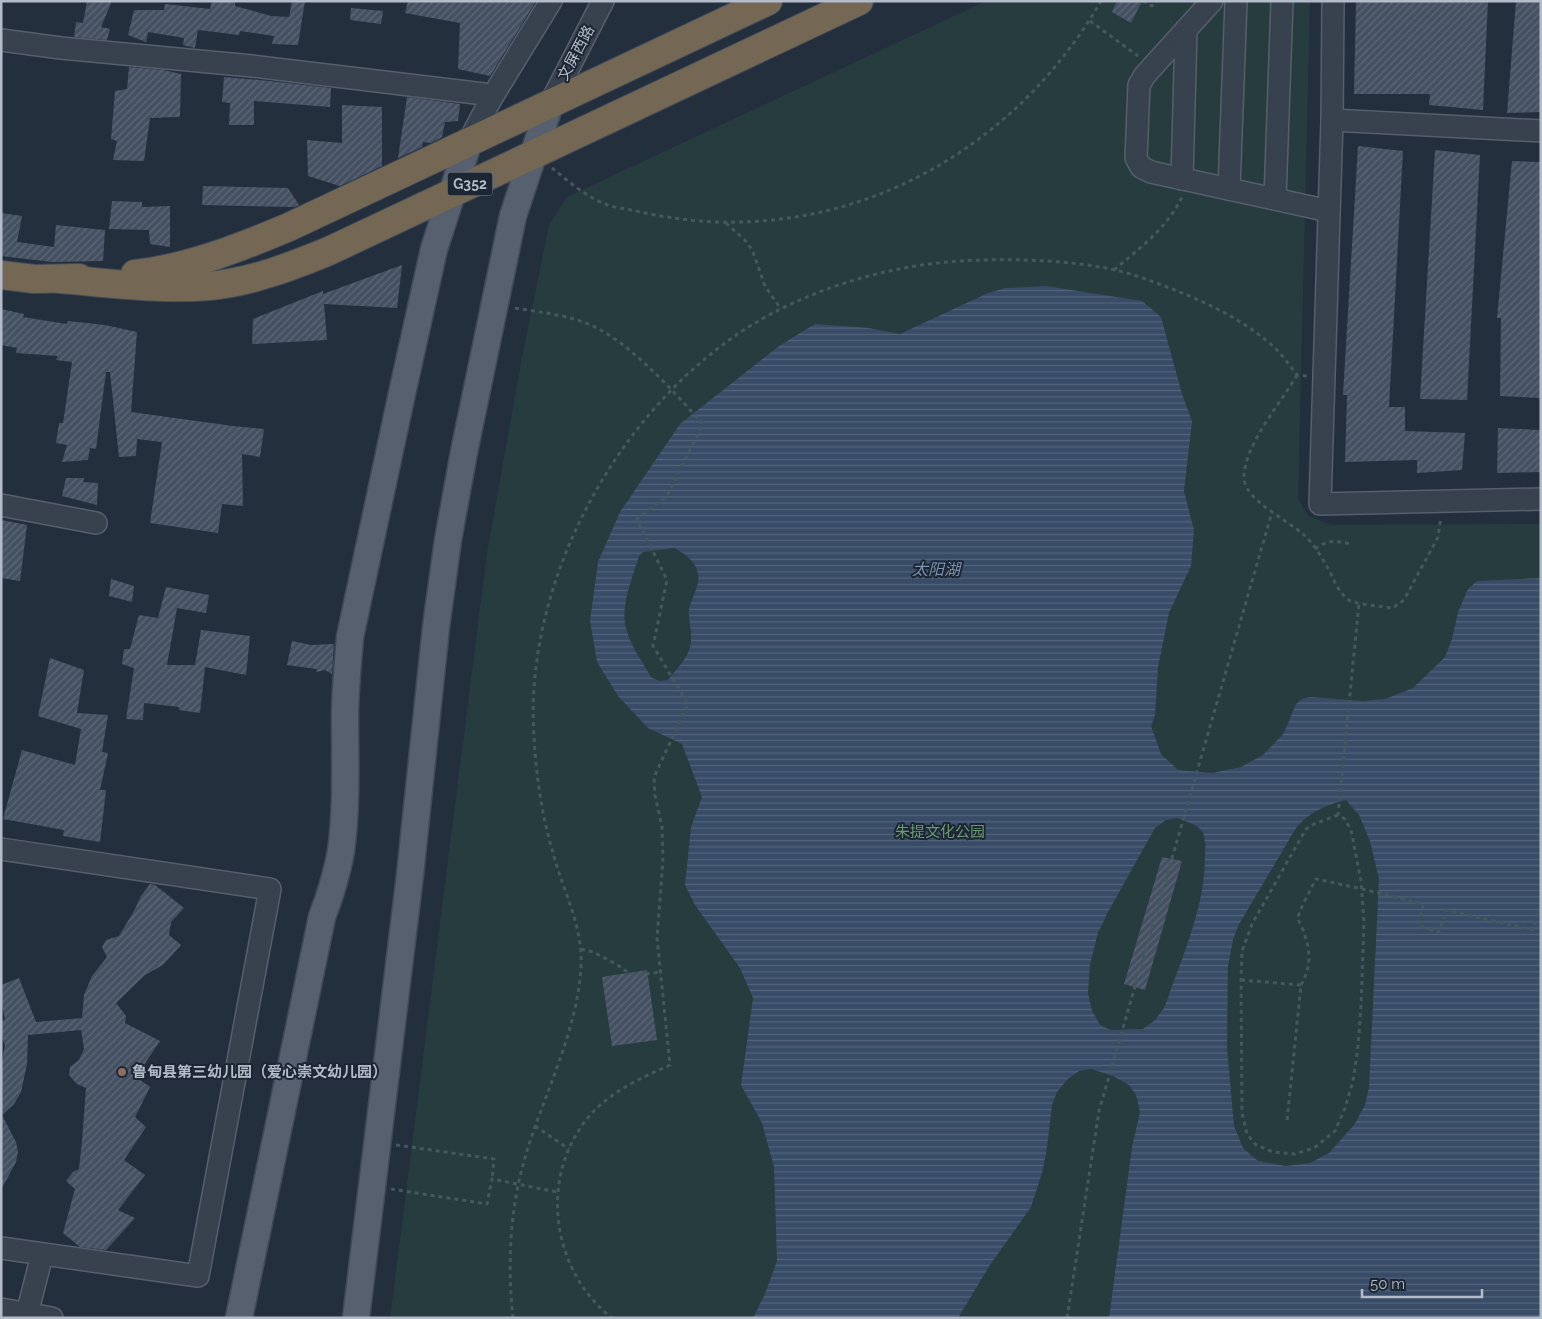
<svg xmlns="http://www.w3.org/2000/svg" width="1542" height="1319" viewBox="0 0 1542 1319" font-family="Raleway,'Noto Sans SC',sans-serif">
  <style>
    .park { fill: #263c3f }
    .water { fill: url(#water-rules); fill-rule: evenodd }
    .building { fill: url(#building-hatch) }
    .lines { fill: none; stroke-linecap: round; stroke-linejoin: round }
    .minor-casing { stroke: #565f6c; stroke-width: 24 }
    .major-casing { stroke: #414a57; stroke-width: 29 }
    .highway-casing { stroke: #434c59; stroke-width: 30 }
    .path { stroke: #44595c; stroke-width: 3; stroke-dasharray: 4 4; stroke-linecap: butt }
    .minor { stroke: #38414e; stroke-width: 21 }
    .major { stroke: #56606e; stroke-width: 26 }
    .highway { stroke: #746855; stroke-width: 28 }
    .education-dot { fill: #8d6e63; stroke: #1d2633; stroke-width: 2 }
    .labels { text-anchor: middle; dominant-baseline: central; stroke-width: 4; stroke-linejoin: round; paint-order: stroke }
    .shield { fill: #1d2633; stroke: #878f9c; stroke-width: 1 }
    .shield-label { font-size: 14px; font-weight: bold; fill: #b4bcc9 }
    .street-label { font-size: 15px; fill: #b4bcc9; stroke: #1d2633 }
    .park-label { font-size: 15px; fill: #6b9a76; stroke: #1d2633 }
    .poi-label { font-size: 15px; font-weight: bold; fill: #b4bcc9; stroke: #1d2633; text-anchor: start }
    .water-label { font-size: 16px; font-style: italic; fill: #7c92b1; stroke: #1d2633 }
  </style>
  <defs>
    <pattern id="water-rules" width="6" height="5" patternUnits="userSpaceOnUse" patternTransform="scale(1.25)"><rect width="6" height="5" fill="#394c67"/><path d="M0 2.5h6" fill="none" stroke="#53647b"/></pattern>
    <pattern id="building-hatch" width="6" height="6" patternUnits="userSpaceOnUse" patternTransform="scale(1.25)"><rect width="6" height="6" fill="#455162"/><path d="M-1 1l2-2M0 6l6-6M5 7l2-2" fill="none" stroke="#5d6877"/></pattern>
  </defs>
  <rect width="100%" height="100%" fill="#242f3e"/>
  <polygon class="park" points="986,1 1310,1 1298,499 1308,516 1331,525 1541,524 1541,1318 390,1318 487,553 521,362 549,225 567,197"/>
  <path class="water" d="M1046,286L1142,301L1161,317L1182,394L1192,421L1184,491L1194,530L1191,566L1169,613L1158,667L1155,715L1151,726L1161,754L1178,770L1212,773L1241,767L1263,755L1284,733L1296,704L1302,699L1310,697L1363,701L1385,699L1413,688L1445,657L1452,639L1458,612L1468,589L1477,581L1541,578V1318H1109L1132,1147L1140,1112L1136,1095L1129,1085L1113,1076L1091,1069L1079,1071L1068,1079L1057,1092L1052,1105L1047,1148L1042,1173L1031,1207L990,1265L958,1318H753L765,1294L777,1261L774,1167L762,1123L741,1085L753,998L740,968L695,905L685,885L691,827L702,797L682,744L648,728L618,696L597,662L590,621L598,562L620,512L680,424L779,346L815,324L869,328L900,334L988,293L1006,288ZM674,548C688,555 701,566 698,583C696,592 691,600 689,609C688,619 692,630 691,640C691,656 677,668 668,680L659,681L651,677C643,663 632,648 627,632C619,608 632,579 639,556L643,552ZM1346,800L1359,815L1370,841L1379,879L1369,1087L1365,1105L1354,1125L1329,1153L1310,1163L1286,1166L1258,1161L1243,1148L1234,1126L1227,1048L1228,966L1233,940L1238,926L1296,828C1311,811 1324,806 1346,800ZM1177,818C1186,822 1199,824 1203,833C1206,840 1205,850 1205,856C1205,906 1184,952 1168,998L1164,1008L1155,1020L1143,1029L1111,1030L1100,1025L1092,1010L1088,993L1090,964L1098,933L1108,912L1155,828L1166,820Z"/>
  <g class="building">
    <polygon points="87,1 112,1 101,27 110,29 107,40 74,37 76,22 83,23"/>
    <polygon points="212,1 235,1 235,6 271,16 289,17 292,1 305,1 298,45 272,44 274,36 240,31 239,35 198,30 195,48 183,45 184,38 148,32 146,42 128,35 134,10 164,10 165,4 210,9"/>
    <polygon points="408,1 536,1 490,76 458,69 460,23 405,13"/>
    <polygon points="1117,1 1142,1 1131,23 1112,12"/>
    <polygon points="1356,1 1488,1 1483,110 1429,105 1430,94 1354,94"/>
    <polygon points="1516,1 1541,1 1541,112 1507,113"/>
    <polygon points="351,8 383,11 381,24 350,20"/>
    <polygon points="129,67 163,70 181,74 180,117 150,118 144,161 113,160 117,141 111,139 115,91 127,89"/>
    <polygon points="224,77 260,80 331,88 330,107 254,101 254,125 229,125 230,103 222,102"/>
    <polygon points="407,97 460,104 458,121 445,122 442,137 431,143 423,142 422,147 398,158"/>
    <polygon points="342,105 382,107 382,166 340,186 308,176 307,140 342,143"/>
    <polygon points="1358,146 1403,151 1389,407 1405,407 1405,431 1465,433 1462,470 1417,473 1417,460 1345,462 1347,395 1343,395"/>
    <polygon points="1435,150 1480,155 1467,400 1420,399"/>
    <polygon points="1512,161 1541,162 1541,398 1500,396 1501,318 1497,318"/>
    <polygon points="203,186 288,188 299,205 294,207 202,205"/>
    <polygon points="112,201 142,202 142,207 170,206 170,247 150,244 149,230 109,229"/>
    <polygon points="1,213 22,216 17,242 54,247 56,225 105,230 103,261 52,262 1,256"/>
    <polygon points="402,265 397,308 324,304 327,340 252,344 253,319 323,291 323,294"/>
    <polygon points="1,309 24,314 23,317 67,324 68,321 105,325 137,332 131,412 233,426 264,429 260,457 242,454 243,506 222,504 218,533 150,523 162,442 137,439 136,456 119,457 110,372 106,372 96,449 90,448 88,460 62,462 67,445 56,443 59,423 63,423 72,362 56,360 58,356 16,353 17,348 1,345"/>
    <polygon points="1498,428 1540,430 1541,472 1497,473"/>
    <polygon points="66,478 84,478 83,482 98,483 97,505 62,496"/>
    <polygon points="1,520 27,525 20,581 1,578"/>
    <polygon points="111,579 134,586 132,602 109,596"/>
    <polygon points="166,587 209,595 206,613 177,608 167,665 195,665 201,630 250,636 246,675 205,667 200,713 179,710 179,707 144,703 143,720 126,719 134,668 122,664 124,649 130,649 139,615 158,618"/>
    <polygon points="292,641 311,645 334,644 332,674 325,670 316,672 317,669 287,665"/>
    <polygon points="50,658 84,670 77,713 108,715 102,752 108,753 100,790 106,790 100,842 63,836 64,830 3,819 22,750 75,765 81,729 38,716"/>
    <polygon points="1162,857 1182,861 1145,990 1124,984"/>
    <polygon points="150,884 155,885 184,908 171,922 169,935 181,945 163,965 145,975 116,1003 126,1016 125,1023 160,1041 136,1077 150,1087 135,1117 146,1127 124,1160 145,1175 118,1210 135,1218 106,1250 80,1247 63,1233 75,1189 66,1181 73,1172 79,1169 82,1141 86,1088 77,1084 69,1075 70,1067 79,1060 84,1049 81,1030 28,1035 27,1064 21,1092 14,1104 2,1115 16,1142 18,1152 16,1162 1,1190 1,1067 5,1045 1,1035 1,1022 5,1019 1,1001 1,985 19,978 36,1022 82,1018 84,995 92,976 107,957 102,947 106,940 119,936 134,911 141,896"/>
    <polygon points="647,970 657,1040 612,1046 602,977"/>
  </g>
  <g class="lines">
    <g class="minor-casing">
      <g id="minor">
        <polyline points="1212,1 1145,75 1139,85 1136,158 1141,167 1151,172 1329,211"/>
        <polyline points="1333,1 1332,120 1320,504 1541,499"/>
        <polyline points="1,40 61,48 252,66 484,94 491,99"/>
        <polyline points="550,104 603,1"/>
        <polyline points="1332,120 1541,131"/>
        <polyline points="469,141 491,99 551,1"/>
        <polyline points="1182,179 1186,30"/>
        <polyline points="1229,189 1236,1"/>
        <polyline points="1275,199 1282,1"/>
        <polyline points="1,505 96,523"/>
        <polyline points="1,849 270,889 198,1276 1,1248"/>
        <polyline points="1,1309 52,1318"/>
        <polyline points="27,1314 42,1255"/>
      </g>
    </g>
    <g class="major-casing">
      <g id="major">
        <path d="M239,1318L322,917C330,896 337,874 341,851C347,807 345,762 345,717C345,690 348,664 350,637L401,398L434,249L469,141"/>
        <polyline points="356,1318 410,875 436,627 448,540 464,452 513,216 550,104"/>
      </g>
    </g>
    <g class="highway-casing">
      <g id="highway">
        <path d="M135,274C189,268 239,248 289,227L768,1"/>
        <polyline points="1,275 34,279 79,278"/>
        <path d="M60,279C109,283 160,290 209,286C251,282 290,267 329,251L859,1"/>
      </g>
    </g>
    <g class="path">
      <polyline points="1143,1 1152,6 1157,1"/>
      <polyline points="1090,21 1138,56"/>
      <path d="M552,168C568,181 585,196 605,204C612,207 620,208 627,209C657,216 686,221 717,222C878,227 1021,139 1101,1"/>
      <polyline points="726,223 747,242 753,252 765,286 781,309"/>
      <path d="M1114,270C1140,248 1167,228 1182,197"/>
      <path d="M515,308C538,312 561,314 583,322C625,336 673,391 703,424L667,496L637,519L667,580L653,646L688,704L654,777L655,795L662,827L663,860L657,938L670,1065C643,1077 614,1090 593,1112C538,1171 549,1269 612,1318"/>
      <path d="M1297,375C1281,403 1243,446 1244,479C1246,501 1289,521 1304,535C1314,544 1323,559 1330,572C1335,582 1339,593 1349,600C1354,604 1385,607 1393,608L1404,600L1438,537L1441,517"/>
      <path d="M1315,549C1329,539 1336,541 1352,544"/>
      <polyline points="1338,815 1314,824 1306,829 1252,924 1242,951 1241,980 1242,1113 1247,1134 1256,1145 1273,1152 1295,1154 1314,1148 1335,1131 1345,1108 1353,1081 1358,1047 1361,1006 1364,922 1361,881 1351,830 1345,819 1338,815 1359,603"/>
      <polyline points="581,949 593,952 616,964 633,976 660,972"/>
      <polyline points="1241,980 1301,985 1287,1121"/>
      <path d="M1301,985C1311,967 1311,952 1304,933C1303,928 1299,923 1298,918C1298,912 1312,887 1316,879L1362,889L1423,904L1419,926L1439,932L1446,910L1533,930L1538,910L1541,911"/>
      <polyline points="535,1126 569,1149"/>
      <polyline points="396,1145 494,1159 492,1179"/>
      <polyline points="391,1189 487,1204 492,1179 557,1192"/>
      <path d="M513,1318C507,1262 510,1205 527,1151C545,1092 578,1029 581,966C583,926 563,891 553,853C542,816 536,776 534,737C523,575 626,394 767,316C834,280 910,261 985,260C1027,259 1070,261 1111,269C1130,273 1149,280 1167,287C1206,302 1245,320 1276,349C1284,357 1290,366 1297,375L1308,376"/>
      <polyline points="1067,1318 1099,1111 1272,512"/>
    </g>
    <use href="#minor" class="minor"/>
    <use href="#major" class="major"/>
    <use href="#highway" class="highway"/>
  </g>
  <circle class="education-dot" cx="122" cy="1072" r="5"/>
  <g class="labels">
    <rect class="shield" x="447.5" y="172.5" width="45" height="23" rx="4"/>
    <g class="shield-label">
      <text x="470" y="184">G352</text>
    </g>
    <g class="street-label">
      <text transform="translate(576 53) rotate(-62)">文屏西路</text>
    </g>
    <g class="park-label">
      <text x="940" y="832">朱提文化公园</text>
    </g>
    <g class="poi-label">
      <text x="132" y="1072">鲁甸县第三幼儿园（爱心崇文幼儿园）</text>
    </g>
    <g class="water-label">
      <text x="936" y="569">太阳湖</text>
    </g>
  </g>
  <rect width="1542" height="1319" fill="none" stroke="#b4bcc9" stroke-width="5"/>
  <path d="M1362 1289v8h120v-8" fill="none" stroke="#b4bcc9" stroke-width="2.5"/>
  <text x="1370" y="1289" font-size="15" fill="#b4bcc9" stroke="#1d2633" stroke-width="4" paint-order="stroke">50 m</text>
</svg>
